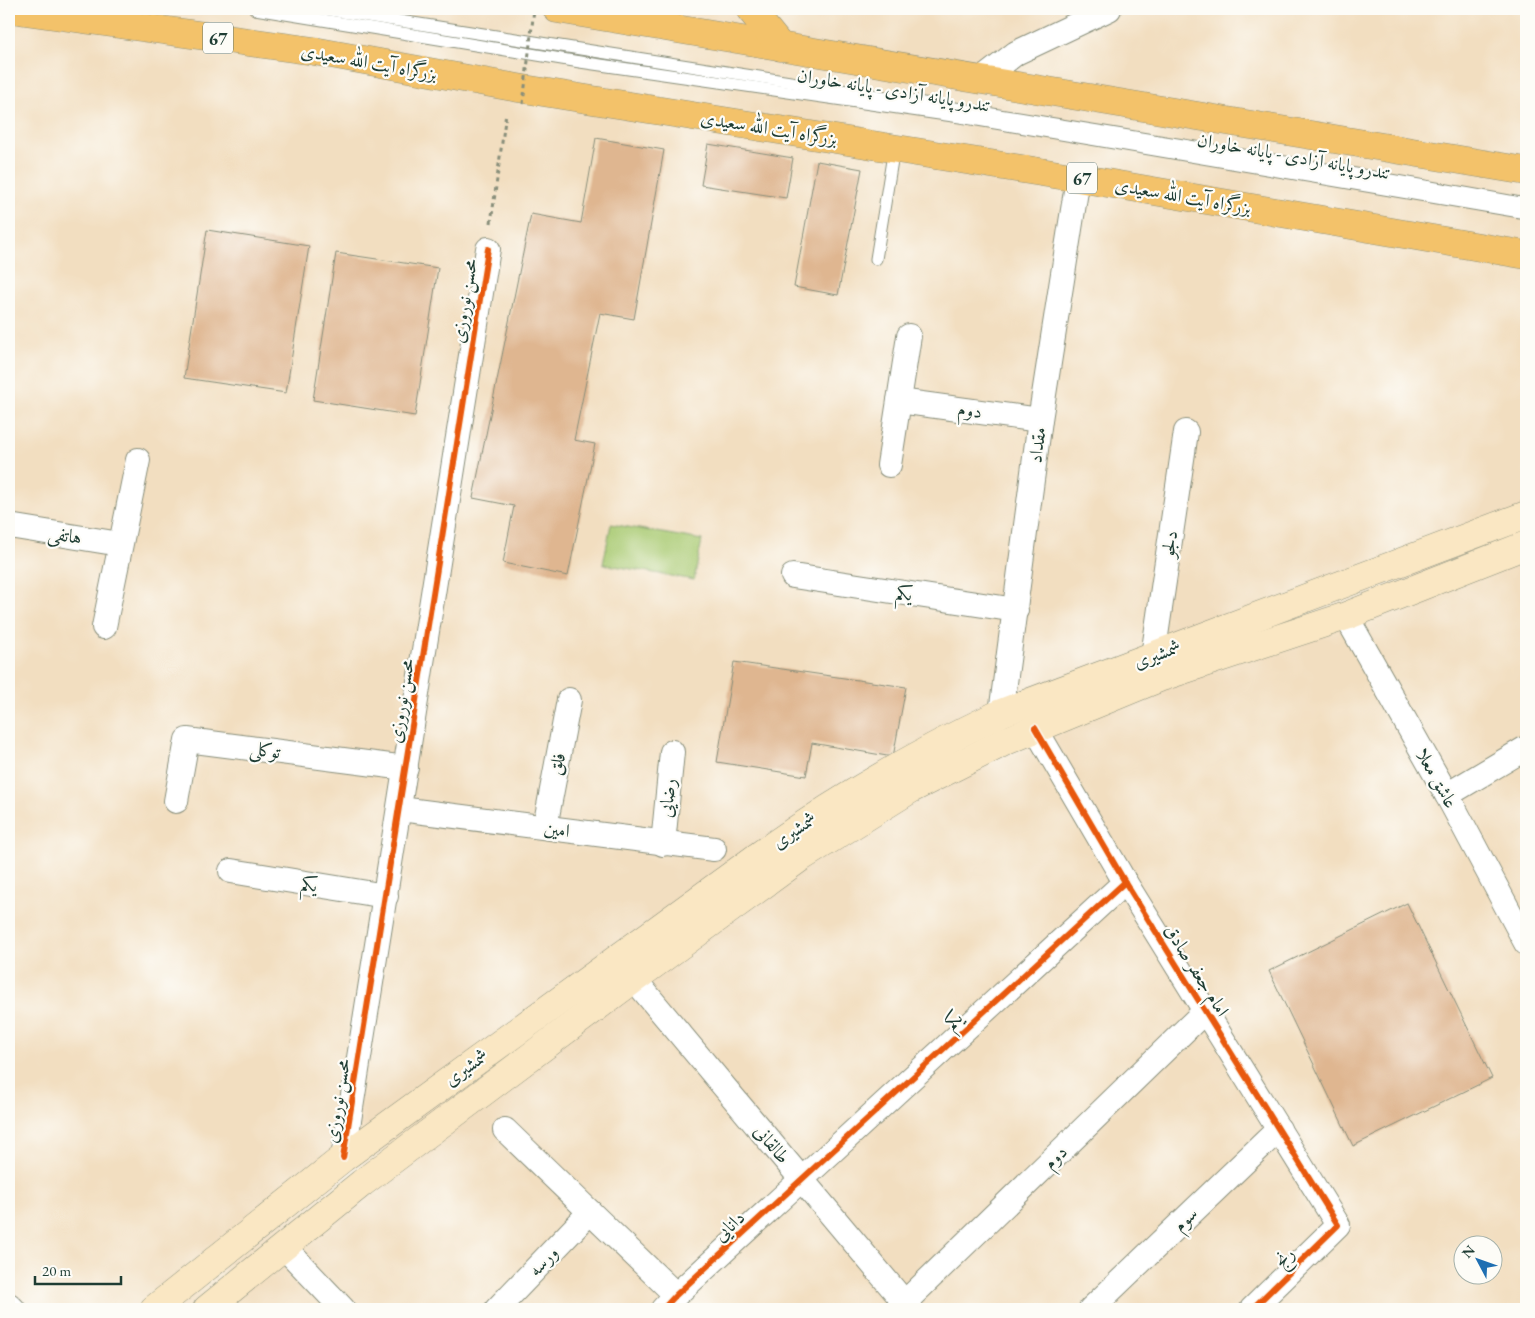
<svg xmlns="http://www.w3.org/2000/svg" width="1535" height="1318" viewBox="0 0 1535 1318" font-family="'EB Garamond',Amiri,serif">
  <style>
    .green { fill: #a9ca72; stroke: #648453 }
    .building { fill: #dfb690 }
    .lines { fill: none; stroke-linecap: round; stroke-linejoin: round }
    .lane-casing { stroke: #888e7a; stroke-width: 13 }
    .street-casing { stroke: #888e7a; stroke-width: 26 }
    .secondary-casing { stroke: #888e7a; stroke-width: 29 }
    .highway-casing { stroke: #888e7a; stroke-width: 29 }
    .path { stroke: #888e7a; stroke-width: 3; stroke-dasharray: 4 4; stroke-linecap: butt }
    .lane { stroke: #fff; stroke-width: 11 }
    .street { stroke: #fff; stroke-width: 24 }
    .secondary { stroke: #fae7c3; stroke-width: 28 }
    .highway { stroke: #f3c26a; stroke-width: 28 }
    .path-bridge { stroke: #888e7a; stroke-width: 3; stroke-dasharray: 4 4; stroke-linecap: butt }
    .cycleway-casing { stroke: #fdfcf7; stroke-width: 9 }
    .cycleway { stroke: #e8590c; stroke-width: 6 }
    .labels { text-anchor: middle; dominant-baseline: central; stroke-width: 4.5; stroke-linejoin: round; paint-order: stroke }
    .shield { fill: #fdfcf7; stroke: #62766e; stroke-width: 1 }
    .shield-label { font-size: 18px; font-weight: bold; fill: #1f3d34 }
    .street-label { font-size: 19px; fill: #1f3d34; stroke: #fdfcf7 }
  </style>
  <rect width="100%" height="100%" fill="#fdfcf7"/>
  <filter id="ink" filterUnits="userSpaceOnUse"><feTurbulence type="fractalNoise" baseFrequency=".02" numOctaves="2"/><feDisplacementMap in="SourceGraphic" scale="10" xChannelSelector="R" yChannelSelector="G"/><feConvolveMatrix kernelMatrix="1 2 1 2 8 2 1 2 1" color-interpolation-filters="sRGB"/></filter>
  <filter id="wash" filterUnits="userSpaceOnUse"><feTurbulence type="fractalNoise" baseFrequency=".0096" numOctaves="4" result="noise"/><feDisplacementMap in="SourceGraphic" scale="20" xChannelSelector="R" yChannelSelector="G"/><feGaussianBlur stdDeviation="1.12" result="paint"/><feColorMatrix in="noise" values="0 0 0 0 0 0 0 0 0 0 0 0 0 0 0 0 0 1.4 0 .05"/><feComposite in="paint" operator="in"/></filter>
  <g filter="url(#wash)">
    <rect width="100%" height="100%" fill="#f2dec0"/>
    <polygon class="green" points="611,524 702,540 694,580 603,564"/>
    <g id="blocks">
      <g class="building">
        <polygon points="596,138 664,150 634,319 600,313 574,440 595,444 568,576 503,563 514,506 473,498 531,214 581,223"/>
        <polygon points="708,144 793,158 786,198 701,185"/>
        <polygon points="817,161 862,169 838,295 794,287"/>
        <polygon points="207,230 309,246 286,393 184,378"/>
        <polygon points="336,253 438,268 415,416 313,400"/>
        <polygon points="734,662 906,687 893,757 812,743 806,776 717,762"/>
        <polygon points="1407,903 1492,1078 1353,1146 1269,971"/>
      </g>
    </g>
  </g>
  <g filter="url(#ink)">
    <use href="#blocks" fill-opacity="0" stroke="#888e7a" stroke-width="1"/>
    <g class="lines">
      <g class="lane-casing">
        <g id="lane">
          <polyline points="255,9 580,62 960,117 1526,213"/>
          <path d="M323,9C725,72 1126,132 1526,204"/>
          <polyline points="876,259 894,148"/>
        </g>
      </g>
      <g class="street-casing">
        <g id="street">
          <polyline points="980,81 1016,53 1109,9"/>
          <polyline points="899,401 1040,420"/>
          <polyline points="889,465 909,336"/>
          <polyline points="9,526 120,544"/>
          <polyline points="793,576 1016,610"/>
          <polyline points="1346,616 1447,795 1526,943"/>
          <polyline points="104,627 138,460"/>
          <polyline points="1153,656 1186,432"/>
          <polyline points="1001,713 1040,420 1078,178"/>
          <polyline points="1035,728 1125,882 1338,1225 1252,1309"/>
          <polyline points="1447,795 1526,748"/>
          <polyline points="176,801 187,740 406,768"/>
          <polyline points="400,809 714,849"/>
          <polyline points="545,827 569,700"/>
          <polyline points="663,844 672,752"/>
          <polyline points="231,871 386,896"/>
          <polyline points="634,979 910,1309"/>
          <polyline points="505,1130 676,1295"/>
          <polyline points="343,1158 488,249"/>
          <polyline points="284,1247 343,1309"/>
          <polyline points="9,1305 13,1309"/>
          <polyline points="497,1309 590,1212"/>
          <polyline points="663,1309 676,1295 1125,882"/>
          <polyline points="898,1309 1205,1011"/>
          <polyline points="1091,1309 1279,1129"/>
        </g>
      </g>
      <g class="secondary-casing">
        <g id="secondary">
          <path d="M154,1309L343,1158L761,854C838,799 915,754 1001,713L1526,515"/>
          <polyline points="207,1309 362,1183 634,979 800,858 911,789 1006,741 1159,678 1346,616 1526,545"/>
        </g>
      </g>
      <g class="highway-casing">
        <g id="highway">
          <polyline points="10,9 314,51 518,88 1078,178 1526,255"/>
          <polyline points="557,9 1526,171"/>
          <polyline points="750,9 781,47"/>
        </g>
      </g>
      <polyline class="path" points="491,223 506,113"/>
      <use href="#lane" class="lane"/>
      <use href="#street" class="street"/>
      <use href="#secondary" class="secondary"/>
      <use href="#highway" class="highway"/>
      <polyline class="path-bridge" points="523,104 534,9"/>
      <g class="cycleway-casing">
        <g id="cycleway">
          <polyline points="1035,728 1125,882 1338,1225 1252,1309"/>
          <polyline points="343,1158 488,249"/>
          <polyline points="663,1309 676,1295 1125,882"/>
        </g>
      </g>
      <use href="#cycleway" class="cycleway"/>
    </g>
  </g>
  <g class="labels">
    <g class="shield">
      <rect x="203" y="22.5" width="30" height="31" rx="4"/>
      <rect x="1067" y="162.5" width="30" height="31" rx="4"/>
    </g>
    <g class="shield-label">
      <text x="218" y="38">67</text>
      <text x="1082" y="178">67</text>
    </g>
    <g class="street-label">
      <text transform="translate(369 62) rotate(10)">بزرگراه آیت الله سعیدی</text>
      <text transform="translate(894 90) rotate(9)">تندرو پایانه آزادی - پایانه خاوران</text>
      <text transform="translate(769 128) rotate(9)">بزرگراه آیت الله سعیدی</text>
      <text transform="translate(1294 156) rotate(10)">تندرو پایانه آزادی - پایانه خاوران</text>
      <text transform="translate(1183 196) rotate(10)">بزرگراه آیت الله سعیدی</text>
      <text transform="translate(464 301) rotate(-81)">محسن نوروزی</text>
      <text transform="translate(970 410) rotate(8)">دوم</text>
      <text transform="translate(1037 445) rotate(-83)">مقداد</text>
      <text transform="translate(65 535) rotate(9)">هاتفی</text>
      <text transform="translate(1169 544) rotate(-82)">دلجو</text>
      <text transform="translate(904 593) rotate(9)">یکم</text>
      <text transform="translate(1157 654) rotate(-21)">شمشیری</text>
      <text transform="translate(401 701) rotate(-81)">محسن نوروزی</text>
      <text transform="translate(265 750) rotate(7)">توکلی</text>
      <text transform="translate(557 764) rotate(-79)">فلق</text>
      <text transform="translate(1437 778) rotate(61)">عاشق معلا</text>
      <text transform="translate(667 798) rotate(-84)">رضایی</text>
      <text transform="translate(557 829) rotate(8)">امین</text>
      <text transform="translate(794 830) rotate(-35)">شمشیری</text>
      <text transform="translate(309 884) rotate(9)">یکم</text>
      <text transform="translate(1197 970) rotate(58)">امام جعفر صادق</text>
      <text transform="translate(953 1020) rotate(-43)">یکم</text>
      <text transform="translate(466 1067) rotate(-36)">شمشیری</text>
      <text transform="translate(337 1101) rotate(-81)">محسن نوروزی</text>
      <text transform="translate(772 1144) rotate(50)">طالقانی</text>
      <text transform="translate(1055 1157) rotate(-44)">دوم</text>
      <text transform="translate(1185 1219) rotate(-44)">سوم</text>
      <text transform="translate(729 1226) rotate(-43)">دانایی</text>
      <text transform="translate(1284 1257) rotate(-44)">رنج</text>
      <text transform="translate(543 1261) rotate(-46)">ورسه</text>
    </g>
  </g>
  <rect width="1535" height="1318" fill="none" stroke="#fdfcf7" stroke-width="30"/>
  <g transform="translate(1478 1260) rotate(311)"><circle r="24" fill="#fdfcf7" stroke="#a4b0a9"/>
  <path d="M0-4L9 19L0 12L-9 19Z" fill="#1f6fb2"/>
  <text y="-8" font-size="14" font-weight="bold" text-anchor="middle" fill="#1f3d34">N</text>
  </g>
  <path d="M35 1276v8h86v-8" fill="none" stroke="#1f3d34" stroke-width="2.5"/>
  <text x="42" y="1276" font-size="15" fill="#1f3d34" stroke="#fdfcf7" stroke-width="4" paint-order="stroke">20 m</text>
</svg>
